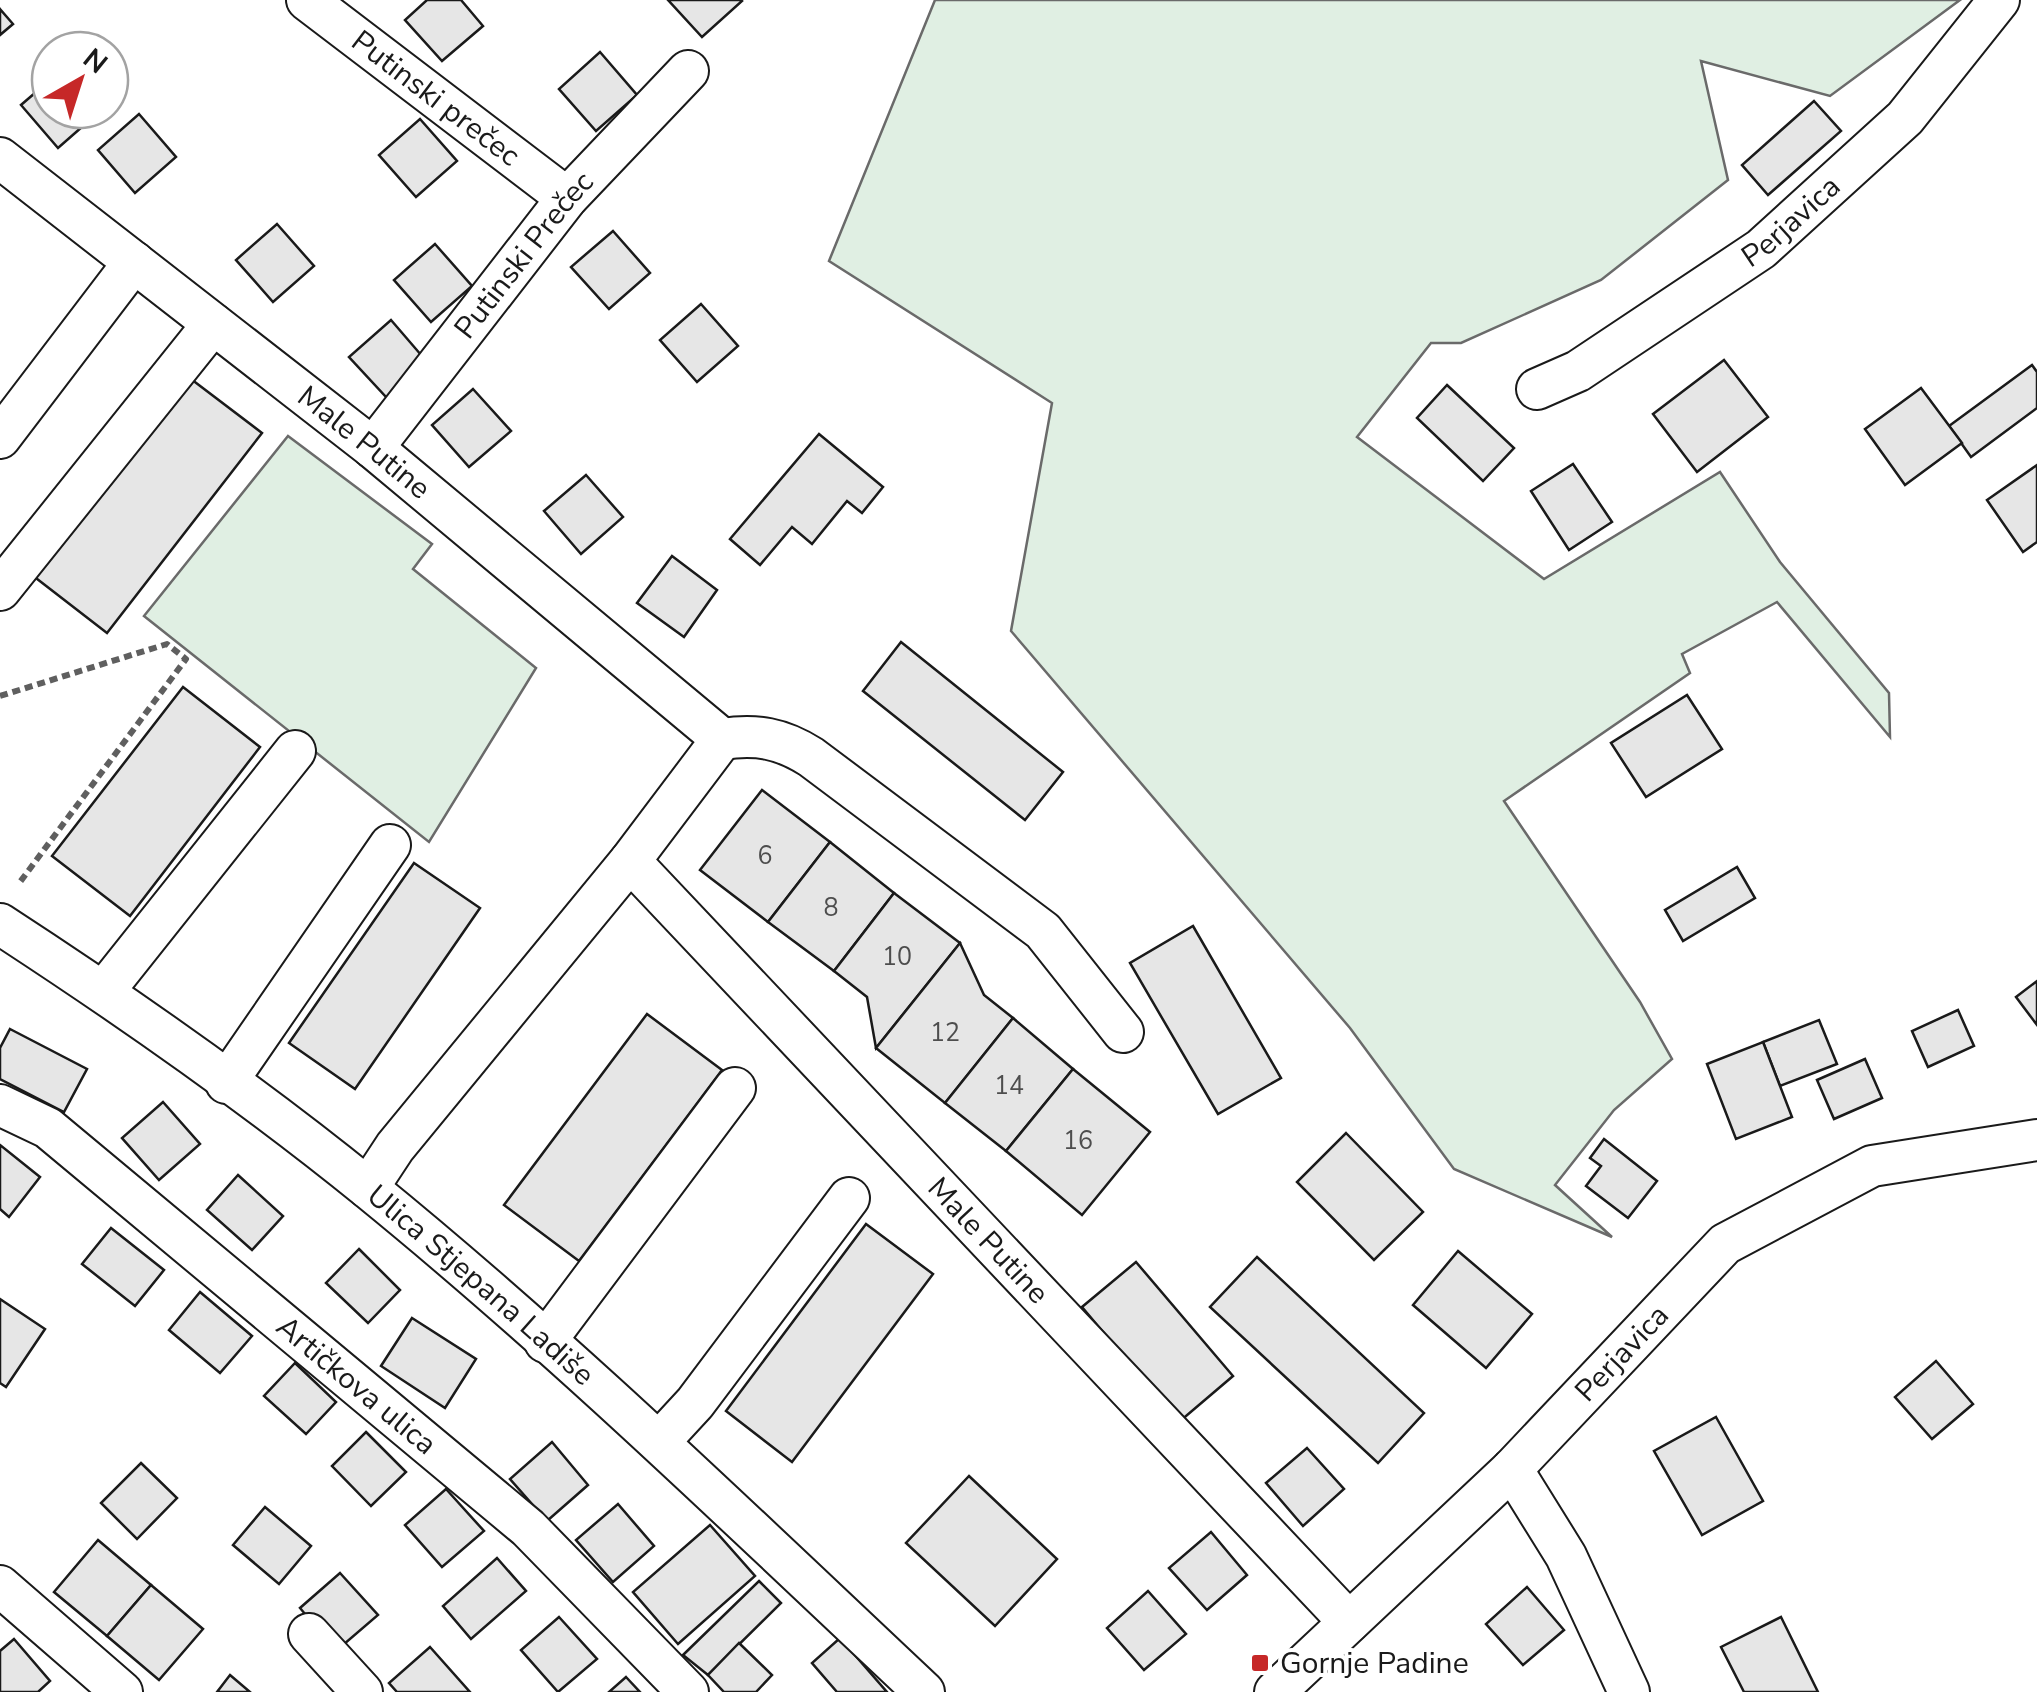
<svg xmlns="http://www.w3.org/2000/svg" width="2037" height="1692" viewBox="0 0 2037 1692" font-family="'Nunito Sans',sans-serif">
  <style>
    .green { fill: #e0efe3; stroke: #6a6a6a; stroke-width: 2.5 }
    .building { fill: #e6e6e6; stroke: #1a1a1a; stroke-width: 2.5 }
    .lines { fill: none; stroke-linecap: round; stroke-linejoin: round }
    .minor-casing { stroke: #1a1a1a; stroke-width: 44 }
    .path { stroke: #5f5f5f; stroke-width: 6; stroke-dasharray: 8 5; stroke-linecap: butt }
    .minor { stroke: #fff; stroke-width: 40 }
    .poi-dot { fill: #c62828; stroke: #fff; stroke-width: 4 }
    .labels { text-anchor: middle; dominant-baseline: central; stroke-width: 8; stroke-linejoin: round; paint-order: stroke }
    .number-label { font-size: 25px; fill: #4d4d4d }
    .street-label { font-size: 30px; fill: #1a1a1a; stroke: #fff }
    .poi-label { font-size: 30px; fill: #1a1a1a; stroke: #fff; text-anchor: start }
  </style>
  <rect width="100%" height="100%" fill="#fff"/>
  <g class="green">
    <polygon points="935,0 1960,0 1830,96 1701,61 1728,180 1601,280 1461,343 1431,343 1357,437 1544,579 1720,472 1780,562 1889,693 1890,737 1777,602 1682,654 1690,673 1504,801 1640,1002 1672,1059 1614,1110 1555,1185 1612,1237 1454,1169 1350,1028 1011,631 1052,403 829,261"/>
    <polygon points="288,436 432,544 413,569 536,668 429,842 144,616"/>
  </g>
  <g class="building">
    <polygon points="427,0 461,0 483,26 442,61 405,20"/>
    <polygon points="668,0 741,0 742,1 702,37"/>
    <polygon points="0,9 13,24 0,35"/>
    <polygon points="600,52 637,95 596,131 559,89"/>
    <polygon points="50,80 50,110 99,112 58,148 21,105"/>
    <polygon points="1814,101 1841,131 1768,195 1742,165"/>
    <polygon points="139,114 176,157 135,193 98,150"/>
    <polygon points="420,119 457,161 416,197 379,155"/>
    <polygon points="277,224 314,266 273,302 236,260"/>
    <polygon points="613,231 650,273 609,309 571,267"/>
    <polygon points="435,244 472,286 431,322 394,280"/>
    <polygon points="701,304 738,346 697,382 660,340"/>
    <polygon points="391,320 428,363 387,398 349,357"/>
    <polygon points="1724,360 1768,417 1697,472 1653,414"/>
    <polygon points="2032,365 2037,372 2037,408 1971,457 1949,426"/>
    <polygon points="187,376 262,433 107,633 32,575"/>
    <polygon points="1447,385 1514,448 1483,481 1417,418"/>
    <polygon points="1921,388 1962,443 1905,485 1865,429"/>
    <polygon points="473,389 511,431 469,467 432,425"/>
    <polygon points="819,434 883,487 862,513 847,501 812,544 792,527 760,565 730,539"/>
    <polygon points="1573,464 1612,522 1569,550 1531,491"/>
    <polygon points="2037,465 2037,542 2023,552 1987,500"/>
    <polygon points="586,475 623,517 581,554 544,511"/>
    <polygon points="672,556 717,590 684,637 637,603"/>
    <polygon points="901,642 1063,772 1025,820 863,691"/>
    <polygon points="183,687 260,747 130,916 52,856"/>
    <polygon points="1687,695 1722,749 1646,797 1611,743"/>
    <polygon points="762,790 830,842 768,922 700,870"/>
    <polygon points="830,842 894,893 834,971 768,922"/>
    <polygon points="414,863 480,908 355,1089 289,1043"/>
    <polygon points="1737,867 1755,898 1683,941 1665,910"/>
    <polygon points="894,893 960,943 876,1048 867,997 834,971"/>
    <polygon points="1193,926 1281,1078 1218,1114 1130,963"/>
    <polygon points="960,943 984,995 1013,1018 945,1103 876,1048"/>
    <polygon points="2037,981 2037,1025 2016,997"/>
    <polygon points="1958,1010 1974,1046 1928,1067 1912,1031"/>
    <polygon points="647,1014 722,1070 579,1261 504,1205"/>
    <polygon points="1013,1018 1073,1069 1006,1151 945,1103"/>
    <polygon points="1819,1020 1837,1064 1780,1086 1763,1042"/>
    <polygon points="10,1029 87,1069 64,1112 0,1079 0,1048"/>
    <polygon points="1763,1042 1792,1117 1736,1139 1707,1064"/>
    <polygon points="1865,1059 1882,1098 1834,1119 1817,1080"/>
    <polygon points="1073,1069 1150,1132 1082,1215 1006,1151"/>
    <polygon points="163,1102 200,1144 159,1180 122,1138"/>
    <polygon points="1346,1133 1423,1212 1374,1260 1297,1182"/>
    <polygon points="1604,1139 1657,1181 1628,1218 1586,1186 1601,1166 1590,1158"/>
    <polygon points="0,1145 40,1177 9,1217 0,1209"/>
    <polygon points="238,1175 283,1216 252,1250 207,1210"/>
    <polygon points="866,1224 933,1274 792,1462 726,1411"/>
    <polygon points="111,1228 164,1270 135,1306 82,1264"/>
    <polygon points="359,1249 400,1290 368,1323 326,1283"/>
    <polygon points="1458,1251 1532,1314 1486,1368 1413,1305"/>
    <polygon points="1257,1257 1424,1413 1378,1463 1210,1307"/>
    <polygon points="1136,1262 1233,1376 1179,1422 1082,1307"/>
    <polygon points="200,1292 252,1336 220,1373 169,1330"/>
    <polygon points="0,1299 45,1329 6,1387 0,1383"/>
    <polygon points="412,1318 476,1359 445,1408 381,1366"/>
    <polygon points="1936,1361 1973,1404 1932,1439 1895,1397"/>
    <polygon points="295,1363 336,1402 306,1434 264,1396"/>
    <polygon points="1716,1417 1763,1501 1702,1535 1654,1451"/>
    <polygon points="366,1432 406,1472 371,1506 332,1466"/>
    <polygon points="552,1442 588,1485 547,1521 510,1479"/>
    <polygon points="1307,1448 1344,1489 1303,1526 1266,1483"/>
    <polygon points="141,1463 177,1498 137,1539 101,1503"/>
    <polygon points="969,1476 1057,1559 995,1626 906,1543"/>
    <polygon points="446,1489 484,1531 442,1567 405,1525"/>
    <polygon points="618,1504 654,1546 613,1582 576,1540"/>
    <polygon points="265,1507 311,1546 279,1584 233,1545"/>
    <polygon points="710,1525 755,1576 678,1644 633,1592"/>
    <polygon points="1211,1532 1247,1575 1207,1610 1169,1568"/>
    <polygon points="98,1540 151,1585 107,1636 54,1592"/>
    <polygon points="497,1558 526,1591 471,1639 443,1606"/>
    <polygon points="340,1573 378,1615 336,1651 300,1608"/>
    <polygon points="759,1581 781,1603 708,1675 683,1655"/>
    <polygon points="151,1585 203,1629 159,1680 107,1636"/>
    <polygon points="1527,1587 1564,1630 1523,1665 1486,1624"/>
    <polygon points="1148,1591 1186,1634 1144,1670 1107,1628"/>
    <polygon points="559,1617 597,1659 558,1692 521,1650"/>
    <polygon points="1781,1617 1818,1692 1744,1692 1721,1647"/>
    <polygon points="840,1638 887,1692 837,1692 812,1663"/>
    <polygon points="14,1639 50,1681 38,1692 0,1692 0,1651"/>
    <polygon points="739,1643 772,1675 756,1692 724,1692 708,1675"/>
    <polygon points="430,1647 470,1692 397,1692 389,1683"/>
    <polygon points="230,1675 250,1692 217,1692"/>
    <polygon points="626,1677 640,1692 609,1692"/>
  </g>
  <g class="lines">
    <g class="minor-casing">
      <g id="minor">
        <path id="s1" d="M307,0L567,198"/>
        <path id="s2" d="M0,158L373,448L722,739L630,861L395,1147L368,1188"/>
        <path id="s3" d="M1537,389L1578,371L1761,249L1905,118L1999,0"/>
        <polyline points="0,438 134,262"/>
        <path id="s4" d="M373,448L567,198L688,71"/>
        <polyline points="0,590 213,324"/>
        <path d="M722,739C757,734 781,738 811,757L1043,931L1123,1032"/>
        <path id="s5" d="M630,861L1349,1622"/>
        <path id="s6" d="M0,924C126,1006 252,1094 369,1189C562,1346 742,1521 924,1692"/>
        <polyline points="104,991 295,751"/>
        <polyline points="226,1083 390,845"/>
        <path id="s7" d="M0,1105L48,1128L528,1528L688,1692"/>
        <polyline points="545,1342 735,1088"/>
        <polyline points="659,1442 695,1403 849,1198"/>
        <polyline points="1512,1469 1566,1556 1629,1692"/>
        <polyline points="0,1586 122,1692"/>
        <polyline points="309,1634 362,1692"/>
        <path id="s8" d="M1275,1692L1512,1469L1725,1244L1872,1166L2037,1140"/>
      </g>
    </g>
    <polyline class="path" points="0,696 167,644 186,659 20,882"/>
    <use href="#minor" class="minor"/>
  </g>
  <rect class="poi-dot" x="1250" y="1653" width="20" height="20" rx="5"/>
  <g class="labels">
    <g class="number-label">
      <text x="765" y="856">6</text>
      <text x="831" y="908">8</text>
      <text x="897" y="957">10</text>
      <text x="945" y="1033">12</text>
      <text x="1009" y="1086">14</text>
      <text x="1078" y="1141">16</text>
    </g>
    <g class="street-label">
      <text stroke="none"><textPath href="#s1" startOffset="162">Putinski prečec</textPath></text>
      <text stroke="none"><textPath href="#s3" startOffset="305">Perjavica</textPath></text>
      <text stroke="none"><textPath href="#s4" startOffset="245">Putinski Prečec</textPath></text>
      <text stroke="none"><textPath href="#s2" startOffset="462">Male Putine</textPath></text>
      <text stroke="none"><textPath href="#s5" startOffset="522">Male Putine</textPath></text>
      <text stroke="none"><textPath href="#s6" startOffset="602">Ulica Stjepana Ladiše</textPath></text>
      <text stroke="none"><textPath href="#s8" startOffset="485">Perjavica</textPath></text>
      <text stroke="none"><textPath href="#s7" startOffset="455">Artičkova ulica</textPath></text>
    </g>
    <g class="poi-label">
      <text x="1280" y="1663">Gornje Padine</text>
    </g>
  </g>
  <g transform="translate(80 80) rotate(39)"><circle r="48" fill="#ffffff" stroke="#a3a3a3" stroke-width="2.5"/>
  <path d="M0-8L18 38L0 25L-18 38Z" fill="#c62828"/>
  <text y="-15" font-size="28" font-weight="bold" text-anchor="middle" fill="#1a1a1a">N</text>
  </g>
</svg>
